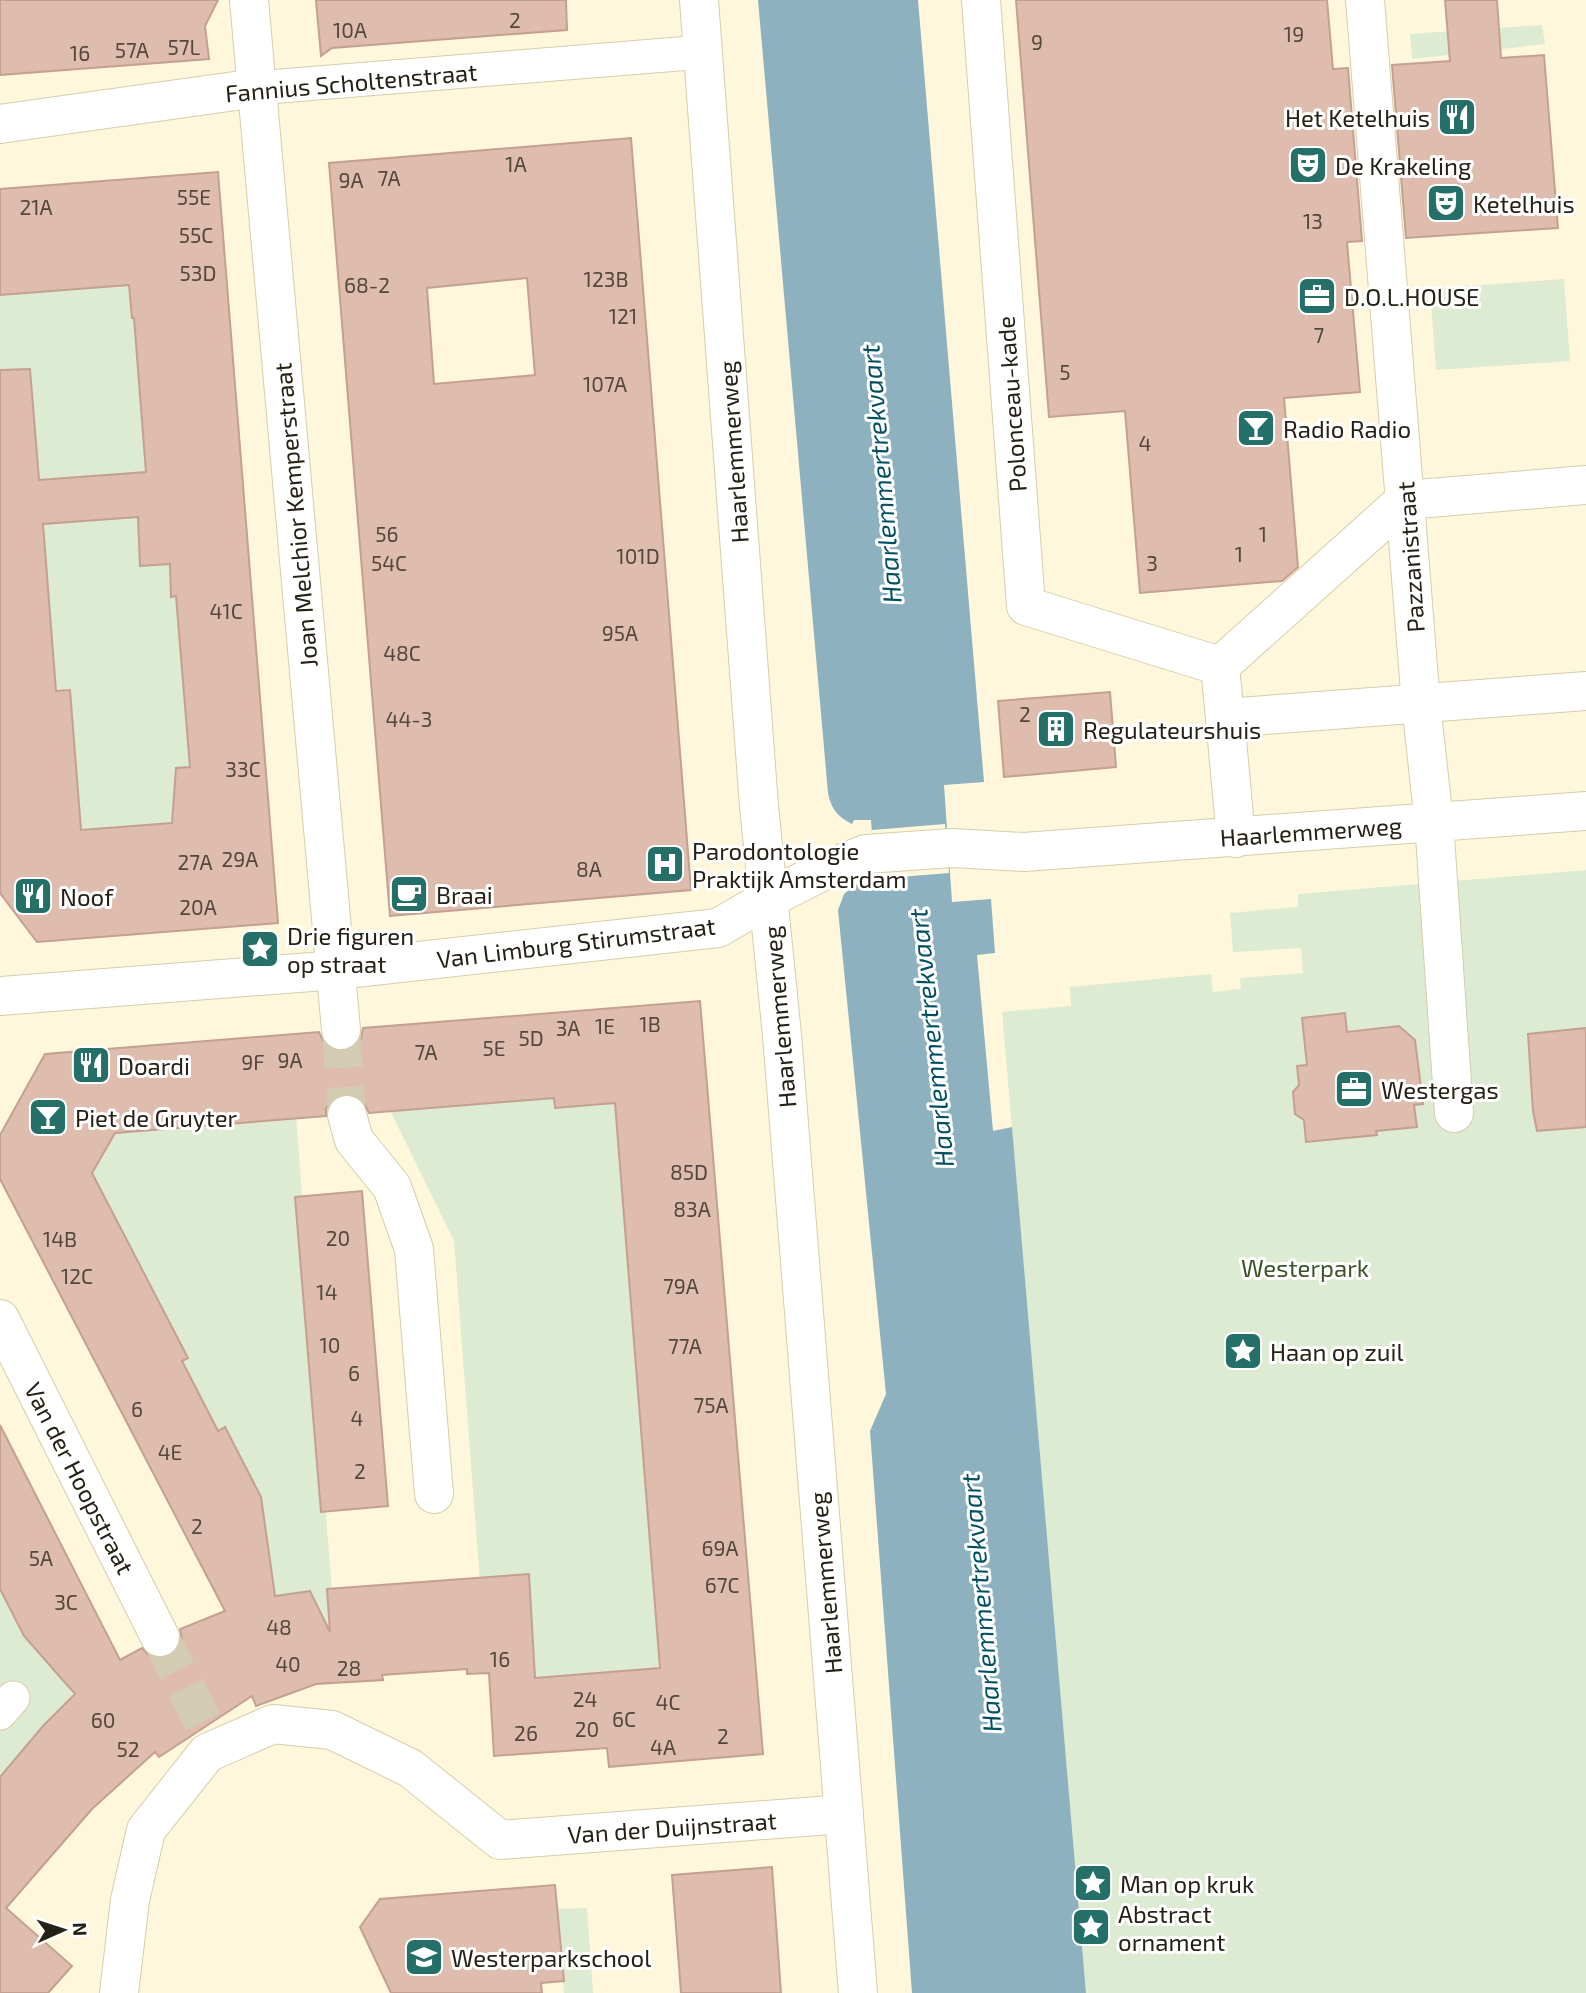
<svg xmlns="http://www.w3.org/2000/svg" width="1586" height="1993" viewBox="0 0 1586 1993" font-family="'Exo 2',sans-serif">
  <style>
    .green { fill: #dcebd1 }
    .water { fill: #8db1bf }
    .pier { fill: #fff7db }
    .building { fill: #debcae; stroke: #c3a091; stroke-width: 2; fill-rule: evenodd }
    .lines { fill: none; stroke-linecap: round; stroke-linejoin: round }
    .minor-tunnel { stroke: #d3ccb3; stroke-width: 38; stroke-dasharray: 38 19; stroke-linecap: butt }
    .pedestrian-casing { stroke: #d6cdab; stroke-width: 35 }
    .minor-casing { stroke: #d6cdab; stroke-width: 40 }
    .tertiary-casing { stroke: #d6cdab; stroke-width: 40 }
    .secondary-casing { stroke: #d6cdab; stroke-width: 40 }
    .pedestrian { stroke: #fff; stroke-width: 33 }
    .minor { stroke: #fff; stroke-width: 38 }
    .tertiary { stroke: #fff; stroke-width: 38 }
    .secondary { stroke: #fff; stroke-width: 38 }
    .labels { text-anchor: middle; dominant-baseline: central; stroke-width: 6; stroke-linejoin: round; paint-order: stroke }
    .number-label { font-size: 21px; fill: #53483b }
    .street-label { font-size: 24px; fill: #252115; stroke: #fff }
    .poi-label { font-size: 24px; fill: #252115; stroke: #fff; text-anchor: start }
    .park-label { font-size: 24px; fill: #3c5327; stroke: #fff }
    .water-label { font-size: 26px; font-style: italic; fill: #004e62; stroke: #fff }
  </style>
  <rect width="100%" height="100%" fill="#fff7db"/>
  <g class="green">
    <polygon points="1542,25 1545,44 1412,59 1410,34"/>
    <polygon points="159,237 203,889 0,845 0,251"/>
    <polygon points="1564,279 1570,361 1436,370 1430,289"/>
    <polygon points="1586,870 1586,1993 1086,1993 1002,1012 1071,1006 1070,987 1211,974 1213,992 1241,989 1240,978 1303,973 1301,948 1233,952 1230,913 1298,907 1298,894"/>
    <polygon points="643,1083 694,1730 522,1737 483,1621 454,1241 384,1098"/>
    <polygon points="68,1100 295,1103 335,1633 264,1635 35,1160"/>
    <polygon points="0,1561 81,1711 0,1817"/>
    <polygon points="587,1908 593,1993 564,1993 557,1909"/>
  </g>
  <path class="water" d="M758,0H918L984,782L944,785L952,902L991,899L995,953L977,955L993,1131L1012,1127L1086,1993H912L870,1431L886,1394L838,910L844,894L856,884L859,887L876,886L871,820H854L852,824C838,817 831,809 828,793Z"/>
  <polygon class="pier" points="945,824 949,873 875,879 872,830"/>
  <g class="building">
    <polygon points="0,0 218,0 205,26 209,59 0,75"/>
    <polygon points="316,0 566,0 567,30 332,48 321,56"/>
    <polygon points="1016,0 1327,0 1333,69 1348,68 1362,241 1347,242 1360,392 1284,398 1298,567 1282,581 1140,593 1125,411 1049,417"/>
    <polygon points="1445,0 1497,0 1501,58 1544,55 1558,228 1406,238 1392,65 1450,61"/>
    <path d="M631,138L691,890L390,916L329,163ZM527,278L535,375L434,384L427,288Z"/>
    <path d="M218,172L278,923L37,942L0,893V370L30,369L39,480L146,472L134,318H132L129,285L0,295V189ZM138,517L140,566L170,564L171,597L176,596L190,767L176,768L172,823L81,830L70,690L56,691L43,524Z"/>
    <polygon points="1110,692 1116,767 1004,777 998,701"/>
    <path d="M700,1001L763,1754L609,1767L607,1748L494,1756L489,1673L467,1674V1669L382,1675L383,1680L316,1684L256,1706L252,1696L159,1757L155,1752L92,1809L6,1908L72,1966L48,1993H0V1777L43,1726L75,1694L24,1636L0,1589V1425L120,1660L142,1648L149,1656L158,1659L169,1657L179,1648L182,1639L180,1629L225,1611L0,1179V1135L45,1054L319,1032L324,1043L332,1050L342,1052L354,1047L361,1039L363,1028ZM342,1094H353L362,1099L369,1113L554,1098L555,1108L615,1103L660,1668L535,1678L529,1574L327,1589L330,1632L310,1591L275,1596L261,1497L225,1427L218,1431L182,1361L188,1358L92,1173L115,1133L326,1116V1109L331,1100Z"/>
    <polygon points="1345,1013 1347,1032 1399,1026 1415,1040 1423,1104 1414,1105 1417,1127 1376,1131 1377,1135 1306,1142 1304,1120 1295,1114 1293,1092 1299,1085 1297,1066 1307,1065 1302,1018"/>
    <polygon points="1586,1028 1586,1127 1537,1131 1533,1111 1528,1034"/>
    <polygon points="362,1191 388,1506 321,1512 295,1197"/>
    <polygon points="772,1867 781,1993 681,1993 672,1875"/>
    <polygon points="555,1885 564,1981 541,1983 542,1993 391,1993 360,1927 380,1899"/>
  </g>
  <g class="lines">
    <g class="minor-tunnel">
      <polyline points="341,1030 347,1115"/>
      <polyline points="160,1637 204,1724"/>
    </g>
    <g class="pedestrian-casing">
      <g id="pedestrian">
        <polyline points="256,88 703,52"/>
        <polyline points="0,1713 13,1698"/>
      </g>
    </g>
    <g class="minor-casing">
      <g id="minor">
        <polyline points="249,0 341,1030"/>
        <polyline points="981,0 1026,606 1220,666"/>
        <polyline points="1365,0 1421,704 1434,822 1454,1113"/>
        <polyline points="0,124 256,88"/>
        <polyline points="1225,718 1220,666 1405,500 1586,485"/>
        <polyline points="1236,838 1225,718 1586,691"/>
        <polyline points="768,899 825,870 866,854 952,848 1024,852 1586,811"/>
        <polyline points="347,1115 354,1140 392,1187 414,1249 434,1494"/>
        <polyline points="0,1319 160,1637"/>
        <polyline points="119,1993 130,1900 146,1830 207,1753 273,1724 332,1730 410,1768 500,1840 844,1814"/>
      </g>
    </g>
    <g class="tertiary-casing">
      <polyline id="tertiary" points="0,996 337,970 718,928 768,899"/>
    </g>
    <g class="secondary-casing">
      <polyline id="secondary" points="699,0 759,806 782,1035 858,1993"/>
    </g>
    <use href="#pedestrian" class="pedestrian"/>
    <use href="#minor" class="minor"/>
    <use href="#tertiary" class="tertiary"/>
    <use href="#secondary" class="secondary"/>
  </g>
  <defs>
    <g id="restaurant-square" transform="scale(2.0125)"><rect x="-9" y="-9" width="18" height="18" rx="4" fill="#256f69" stroke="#fff"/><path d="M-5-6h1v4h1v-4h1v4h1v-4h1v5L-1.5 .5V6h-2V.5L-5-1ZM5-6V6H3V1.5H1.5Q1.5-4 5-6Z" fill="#fff"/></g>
    <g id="theatre-square" transform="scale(2.0125)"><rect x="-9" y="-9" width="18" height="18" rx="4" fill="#256f69" stroke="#fff"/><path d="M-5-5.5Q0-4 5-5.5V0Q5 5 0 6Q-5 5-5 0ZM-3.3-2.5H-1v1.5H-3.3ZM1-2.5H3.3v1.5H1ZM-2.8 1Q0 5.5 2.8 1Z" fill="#fff"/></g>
    <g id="office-square" transform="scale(2.0125)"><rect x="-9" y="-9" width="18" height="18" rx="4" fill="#256f69" stroke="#fff"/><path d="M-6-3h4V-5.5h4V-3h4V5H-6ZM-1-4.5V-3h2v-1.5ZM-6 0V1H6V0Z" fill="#fff"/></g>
    <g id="bar-square" transform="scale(2.0125)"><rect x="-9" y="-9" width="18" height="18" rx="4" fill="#256f69" stroke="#fff"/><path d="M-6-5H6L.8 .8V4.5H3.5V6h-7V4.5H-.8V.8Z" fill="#fff"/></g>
    <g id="building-square" transform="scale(2.0125)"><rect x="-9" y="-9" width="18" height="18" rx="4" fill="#256f69" stroke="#fff"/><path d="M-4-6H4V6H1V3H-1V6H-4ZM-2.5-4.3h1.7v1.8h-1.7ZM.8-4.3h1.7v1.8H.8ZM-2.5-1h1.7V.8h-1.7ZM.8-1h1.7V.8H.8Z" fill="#fff"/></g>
    <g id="hospital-square" transform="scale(2.0125)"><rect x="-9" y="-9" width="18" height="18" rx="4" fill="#256f69" stroke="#fff"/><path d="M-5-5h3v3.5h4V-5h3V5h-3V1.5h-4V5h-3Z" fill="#fff"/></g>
    <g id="cafe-square" transform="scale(2.0125)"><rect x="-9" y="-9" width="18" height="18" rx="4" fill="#256f69" stroke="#fff"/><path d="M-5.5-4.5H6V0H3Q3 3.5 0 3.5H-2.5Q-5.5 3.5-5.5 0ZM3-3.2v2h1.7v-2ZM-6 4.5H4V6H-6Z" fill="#fff"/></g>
    <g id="sight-square" transform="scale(2.0125)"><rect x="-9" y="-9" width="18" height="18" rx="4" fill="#256f69" stroke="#fff"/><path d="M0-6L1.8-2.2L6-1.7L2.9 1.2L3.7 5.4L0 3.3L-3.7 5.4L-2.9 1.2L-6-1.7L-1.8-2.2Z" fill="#fff"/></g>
    <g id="school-square" transform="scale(2.0125)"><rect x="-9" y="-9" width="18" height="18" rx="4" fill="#256f69" stroke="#fff"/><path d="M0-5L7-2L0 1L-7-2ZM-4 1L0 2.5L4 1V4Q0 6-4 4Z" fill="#fff"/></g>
  </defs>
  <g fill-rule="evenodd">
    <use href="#restaurant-square" x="1457" y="117"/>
    <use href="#theatre-square" x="1308" y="165"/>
    <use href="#theatre-square" x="1446" y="203"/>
    <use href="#office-square" x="1317" y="296"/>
    <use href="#bar-square" x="1256" y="428"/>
    <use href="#building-square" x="1056" y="729"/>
    <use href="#hospital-square" x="665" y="864"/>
    <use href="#cafe-square" x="409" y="894"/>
    <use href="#restaurant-square" x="33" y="896"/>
    <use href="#sight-square" x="260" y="949"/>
    <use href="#restaurant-square" x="91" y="1065"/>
    <use href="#office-square" x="1354" y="1089"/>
    <use href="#bar-square" x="48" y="1117"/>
    <use href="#sight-square" x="1243" y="1351"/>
    <use href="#sight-square" x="1093" y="1883"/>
    <use href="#sight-square" x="1091" y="1927"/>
    <use href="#school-square" x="424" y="1957"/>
  </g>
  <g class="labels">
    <g class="number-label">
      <text x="515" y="19">2</text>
      <text x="350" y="29">10A</text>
      <text x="1294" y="33">19</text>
      <text x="1037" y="41">9</text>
      <text x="184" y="46">57L</text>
      <text x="132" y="49">57A</text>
      <text x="80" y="52">16</text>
      <text x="516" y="163">1A</text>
      <text x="389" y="177">7A</text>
      <text x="351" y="179">9A</text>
      <text x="194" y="196">55E</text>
      <text x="36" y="206">21A</text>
      <text x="1313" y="220">13</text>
      <text x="196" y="234">55C</text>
      <text x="198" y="272">53D</text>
      <text x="606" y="278">123B</text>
      <text x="367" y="284">68-2</text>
      <text x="623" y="315">121</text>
      <text x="1319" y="334">7</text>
      <text x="1065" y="371">5</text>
      <text x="605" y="383">107A</text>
      <text x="1145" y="442">4</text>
      <text x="387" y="533">56</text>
      <text x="1263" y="533">1</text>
      <text x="1239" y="553">1</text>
      <text x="638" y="555">101D</text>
      <text x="389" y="562">54C</text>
      <text x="1152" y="562">3</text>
      <text x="226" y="610">41C</text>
      <text x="620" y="632">95A</text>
      <text x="402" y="652">48C</text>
      <text x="1025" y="713">2</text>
      <text x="409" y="718">44-3</text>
      <text x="243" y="768">33C</text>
      <text x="240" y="858">29A</text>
      <text x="195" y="861">27A</text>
      <text x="589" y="868">8A</text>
      <text x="198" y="906">20A</text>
      <text x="650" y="1023">1B</text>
      <text x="605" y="1025">1E</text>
      <text x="568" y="1027">3A</text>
      <text x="531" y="1037">5D</text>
      <text x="494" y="1047">5E</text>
      <text x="426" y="1051">7A</text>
      <text x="290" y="1059">9A</text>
      <text x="253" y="1061">9F</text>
      <text x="689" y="1171">85D</text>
      <text x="692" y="1208">83A</text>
      <text x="338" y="1237">20</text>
      <text x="60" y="1238">14B</text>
      <text x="77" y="1275">12C</text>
      <text x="681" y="1285">79A</text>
      <text x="327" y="1291">14</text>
      <text x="330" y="1344">10</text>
      <text x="685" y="1345">77A</text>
      <text x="354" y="1372">6</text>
      <text x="711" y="1404">75A</text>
      <text x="137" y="1408">6</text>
      <text x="357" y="1417">4</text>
      <text x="170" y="1451">4E</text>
      <text x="360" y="1470">2</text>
      <text x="197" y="1525">2</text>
      <text x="720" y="1547">69A</text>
      <text x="41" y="1557">5A</text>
      <text x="722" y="1584">67C</text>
      <text x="66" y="1601">3C</text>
      <text x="279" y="1626">48</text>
      <text x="500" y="1658">16</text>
      <text x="288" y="1663">40</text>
      <text x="349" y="1667">28</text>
      <text x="585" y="1698">24</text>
      <text x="668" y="1701">4C</text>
      <text x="624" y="1718">6C</text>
      <text x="103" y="1719">60</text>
      <text x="587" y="1728">20</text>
      <text x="526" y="1732">26</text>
      <text x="723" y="1735">2</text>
      <text x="663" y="1746">4A</text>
      <text x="128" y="1748">52</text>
    </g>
    <g class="street-label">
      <text transform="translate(351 82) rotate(-5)">Fannius Scholtenstraat</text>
      <text transform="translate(1011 404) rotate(-94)">Polonceau-kade</text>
      <text transform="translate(733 452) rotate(-94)">Haarlemmerweg</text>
      <text transform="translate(295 515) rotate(-95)">Joan Melchior Kemperstraat</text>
      <text transform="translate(1410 557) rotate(-94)">Pazzanistraat</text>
      <text transform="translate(1311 831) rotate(-4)">Haarlemmerweg</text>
      <text transform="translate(576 942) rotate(-7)">Van Limburg Stirumstraat</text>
      <text transform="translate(779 1017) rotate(-95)">Haarlemmerweg</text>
      <text transform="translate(80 1478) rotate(63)">Van der Hoopstraat</text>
      <text transform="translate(825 1583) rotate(-95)">Haarlemmerweg</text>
      <text transform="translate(672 1827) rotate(-4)">Van der Duijnstraat</text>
    </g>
    <g class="poi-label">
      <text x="1430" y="117" text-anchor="end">Het Ketelhuis</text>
      <text x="1335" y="165">De Krakeling</text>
      <text x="1473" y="203">Ketelhuis</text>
      <text x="1344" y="296">D.O.L.HOUSE</text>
      <text x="1283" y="428">Radio Radio</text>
      <text x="1083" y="729">Regulateurshuis</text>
      <text x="692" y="850">Parodontologie<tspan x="692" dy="28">Praktijk Amsterdam</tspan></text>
      <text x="436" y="894">Braai</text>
      <text x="60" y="896">Noof</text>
      <text x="287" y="935">Drie figuren<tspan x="287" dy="28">op straat</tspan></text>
      <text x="118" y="1065">Doardi</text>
      <text x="1381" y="1089">Westergas</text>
      <text x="75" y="1117">Piet de Gruyter</text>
      <text x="1270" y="1351">Haan op zuil</text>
      <text x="1120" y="1883">Man op kruk</text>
      <text x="1118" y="1913">Abstract<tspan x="1118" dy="28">ornament</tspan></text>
      <text x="451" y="1957">Westerparkschool</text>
    </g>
    <g class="park-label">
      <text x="1305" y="1267">Westerpark</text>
    </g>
    <g class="water-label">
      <text transform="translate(880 474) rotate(-95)">Haarlemmertrekvaart</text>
      <text transform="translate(930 1038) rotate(-96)">Haarlemmertrekvaart</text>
      <text transform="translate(980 1603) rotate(-95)">Haarlemmertrekvaart</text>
    </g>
  </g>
  <g transform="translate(63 1930) rotate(87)" stroke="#ffffff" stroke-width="5" paint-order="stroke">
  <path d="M0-5L12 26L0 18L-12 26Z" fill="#252115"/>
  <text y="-10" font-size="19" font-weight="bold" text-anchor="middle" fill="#252115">N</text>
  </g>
</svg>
